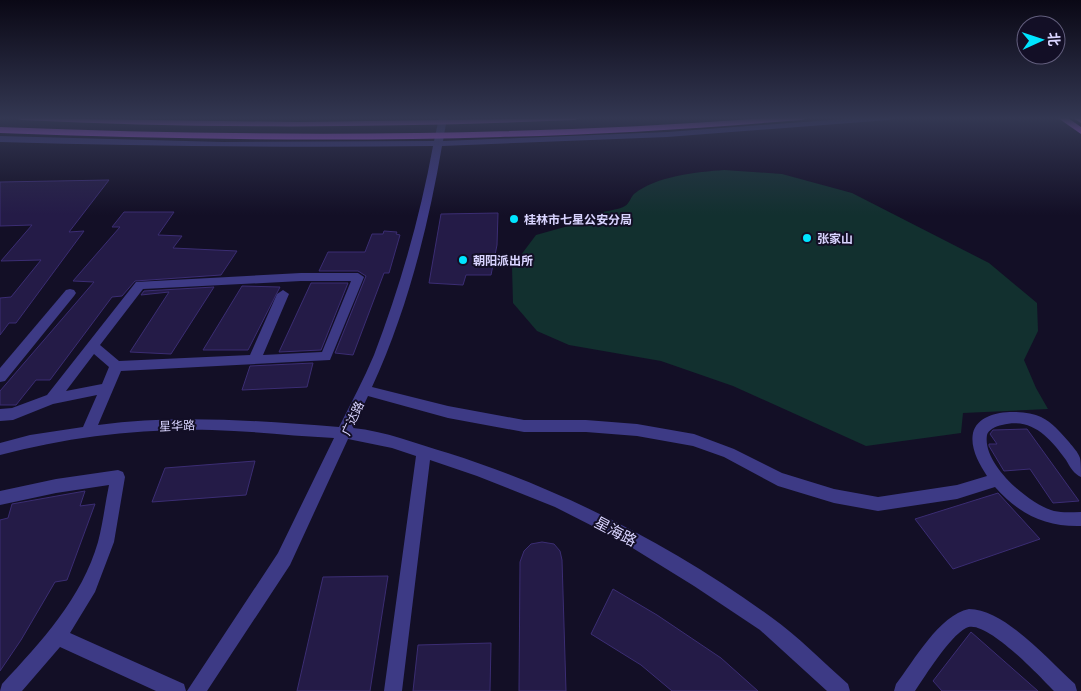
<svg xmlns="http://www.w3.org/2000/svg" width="1081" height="691" viewBox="0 0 1081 691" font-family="Barlow,'Noto Sans SC',sans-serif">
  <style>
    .green { fill: #12302f }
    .building { fill: #241b47; stroke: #3b2d73 }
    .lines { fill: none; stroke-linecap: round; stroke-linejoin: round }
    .minor { fill: #3d3a85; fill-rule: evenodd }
    .major { fill: #c25bff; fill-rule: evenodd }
    .poi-dot { fill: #00e5ff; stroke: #130f26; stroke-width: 2 }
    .labels { text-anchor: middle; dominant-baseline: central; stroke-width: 4; stroke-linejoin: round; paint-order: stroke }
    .poi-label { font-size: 12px; font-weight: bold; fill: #d9d4ff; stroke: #130f26; text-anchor: start }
    .street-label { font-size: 12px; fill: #d9d4ff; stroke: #130f26 }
    .near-street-label { font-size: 15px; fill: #d9d4ff; stroke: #130f26 }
  </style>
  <rect width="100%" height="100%" fill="#130f26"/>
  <path class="green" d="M724,170L782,174L852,193L989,263L1037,303L1038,331L1024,360L1036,388L1048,409L963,413L961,433L866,446L733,386L661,361L569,345L537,331L513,303L512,267L536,235L586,221C595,209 612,213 625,206C629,204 631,197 634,194C656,176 697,172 724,170Z"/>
  <g class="building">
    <polygon points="109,180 69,232 84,231 16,323 9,323 0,335 0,298 11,297 41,260 1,261 32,225 0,226 0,182"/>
    <polygon points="124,212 174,212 158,235 182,236 173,248 237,251 221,275 135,281 122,296 112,297 50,380 36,380 16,405 0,405 0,391 94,282 73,281 120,227 112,227"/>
    <polygon points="498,213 497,245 491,275 466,275 463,285 429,283 441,214"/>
    <polygon points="384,231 397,232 396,234 400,235 389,273 384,273 353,355 335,353 366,276 358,271 319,271 328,252 365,252 372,234 383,234"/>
    <polygon points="311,283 348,283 321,350 279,352"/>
    <polygon points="242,286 280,287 248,350 203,350"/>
    <polygon points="214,287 171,354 130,352 169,292 141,295 144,291"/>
    <polygon points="313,363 307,387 242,390 250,366"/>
    <polygon points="1027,429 1079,501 1053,503 1030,469 1004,471 989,446 989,444 997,444 990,434 993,430"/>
    <polygon points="255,461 246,495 152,502 165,468"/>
    <polygon points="85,491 80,506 95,504 67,580 55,582 21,640 0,671 0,520 8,518 12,504"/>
    <polygon points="998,493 1040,539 953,569 915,519"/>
    <polygon points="542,542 554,544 560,551 562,560 566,691 519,691 520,562 524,551 531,544"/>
    <polygon points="388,576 370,691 297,691 323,577"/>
    <polygon points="613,589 657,615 721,658 758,691 672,691 641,665 591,634"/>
    <polygon points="971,632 1038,691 942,691 933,681"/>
    <polygon points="491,643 490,691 413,691 418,645"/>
  </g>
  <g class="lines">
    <g class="minor">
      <path d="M439,118H447L443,141L667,132L857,118H893L889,120L667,137L442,146C428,228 407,311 372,387L448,406L524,420H586L637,424L694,434L734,449L782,473L834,489L878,497L957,485L987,476C979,464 970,448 973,433C979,408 1023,409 1041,417C1052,422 1061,433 1069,442C1073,447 1078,452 1080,458C1081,462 1081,471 1081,477C1074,474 1070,467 1066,460C1050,438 1032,417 1002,425C996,426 988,430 987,435C982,464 1029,504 1054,511C1063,513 1072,512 1081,512V526C1045,527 1019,514 995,487L957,499L878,511L834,503L778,486L724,457L693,446L637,436L586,432H524L448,418L368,396L353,428C385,431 417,444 448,453C564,490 673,546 771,617C798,636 823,662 848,684L850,691H827L760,630L694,586L618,539L555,507L477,476L430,460L402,691H384L416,456L392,448L348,439L290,565L207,691H187L278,553L334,438C293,436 252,431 212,430C141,428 68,437 0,455V443L30,435L83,427L97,395L53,404L13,420L0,421V409L12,408L47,395L136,282L301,273H358L364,277L330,360L121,371L98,425C179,414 259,421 339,427C351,403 364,379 374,355C400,287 420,217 433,146C289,148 145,146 0,142V136L223,142L434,141ZM301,281H351L322,352L263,355L289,294L283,290L277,294L250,355L119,361L100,345L143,289ZM94,354L109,367L102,384L66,391Z"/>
      <polygon points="70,289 74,290 76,293 74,296 5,381 0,382 0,368 66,290"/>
      <path d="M118,470L123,472L125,477L114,542L95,592L70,633L184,684L186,691H156L60,647L22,691H0L2,684C41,642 82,598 98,542C103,523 105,504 109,485L56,493L0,505V491L56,479Z"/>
      <path d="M969,609C1005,609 1049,661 1075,684L1077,691H1054C1041,678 985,617 966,628C949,637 926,675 915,691H894L896,684C914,661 939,615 969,609Z"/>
    </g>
    <g class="major">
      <path d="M17,118L298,122L579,118L575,120C390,128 206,129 21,120Z"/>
      <path d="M767,118H806L802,120C701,128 601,135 500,137C333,142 167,139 0,133V127C256,137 511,137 767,118Z"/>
      <polygon points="1058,118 1068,118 1081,127 1081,134"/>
      <polygon points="1073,118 1081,118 1081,123"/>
    </g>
  </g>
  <linearGradient id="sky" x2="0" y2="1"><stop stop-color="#0a0815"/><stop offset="0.55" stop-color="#333752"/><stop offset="1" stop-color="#333752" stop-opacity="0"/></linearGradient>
  <rect width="1081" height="215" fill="url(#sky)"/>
  <g class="poi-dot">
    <circle cx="514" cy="219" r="5"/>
    <circle cx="807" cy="238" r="5"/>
    <circle cx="463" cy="260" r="5"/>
  </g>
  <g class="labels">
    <g class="poi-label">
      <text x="524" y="219">桂林市七星公安分局</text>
      <text x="817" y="238">张家山</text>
      <text x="473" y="260">朝阳派出所</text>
    </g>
    <g class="street-label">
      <text transform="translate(352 418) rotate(-65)">广达路</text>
      <text transform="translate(177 425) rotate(-2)">星华路</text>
    </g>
    <g class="near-street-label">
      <text transform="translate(616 531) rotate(28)">星海路</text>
    </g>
  </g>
  <g transform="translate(1041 40) rotate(87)"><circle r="24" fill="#130f26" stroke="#625e7d"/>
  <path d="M0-4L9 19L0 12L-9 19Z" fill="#00e5ff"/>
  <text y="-8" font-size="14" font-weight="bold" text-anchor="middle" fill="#d9d4ff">北</text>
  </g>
</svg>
